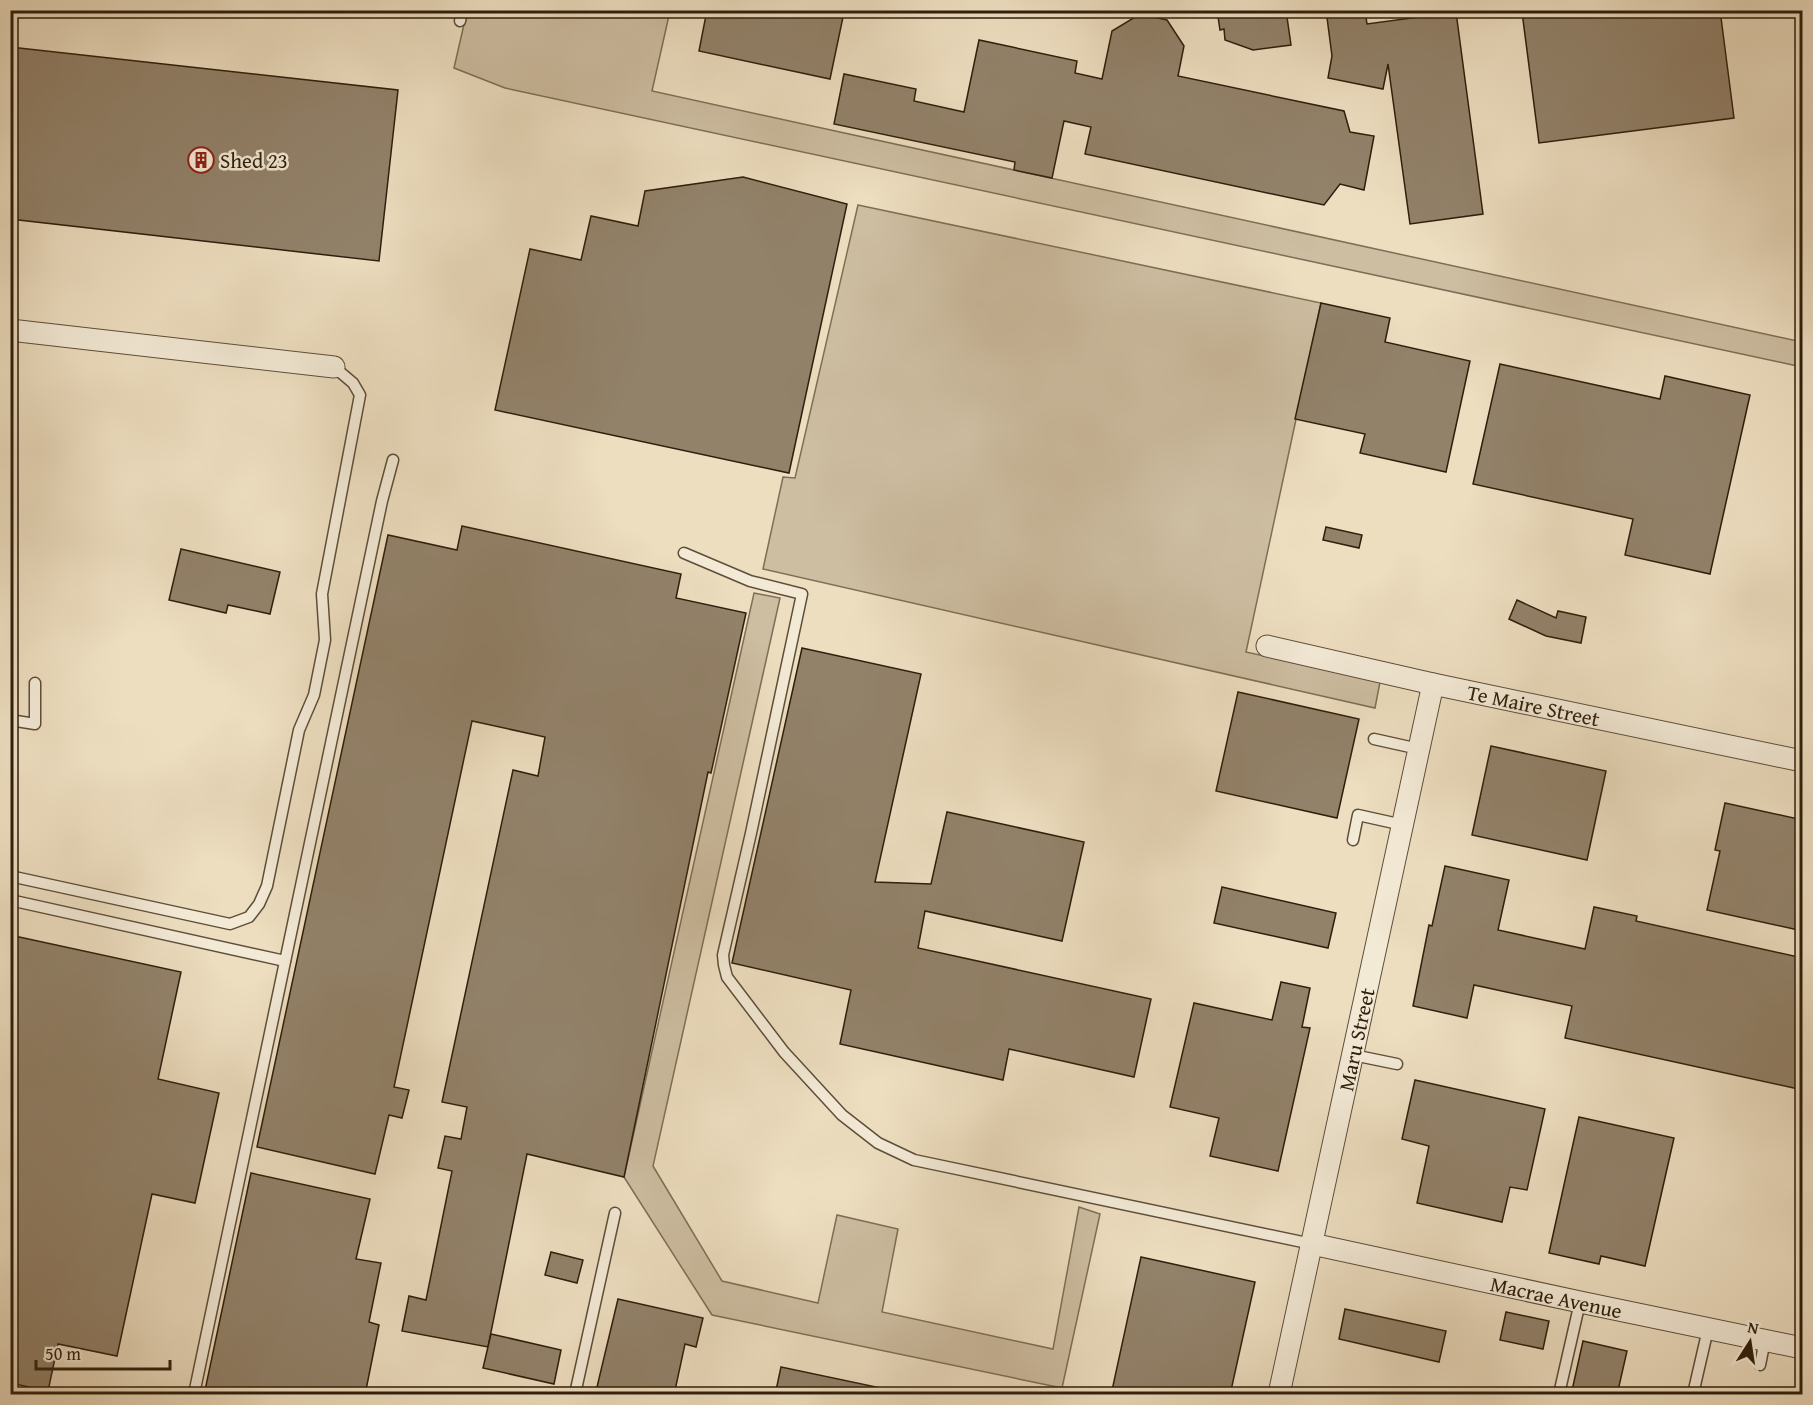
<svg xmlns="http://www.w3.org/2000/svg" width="1813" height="1405" viewBox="0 0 1813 1405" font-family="'Gentium Book Plus',serif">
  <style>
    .green { fill: #cdbda1; stroke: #7e6e56; stroke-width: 1.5 }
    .building { fill: #92826a; stroke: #2f1e0c; stroke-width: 1.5 }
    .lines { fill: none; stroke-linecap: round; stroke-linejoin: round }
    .lane-casing { stroke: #5e4e39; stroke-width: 13 }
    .street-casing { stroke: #5e4e39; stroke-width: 23 }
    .lane { stroke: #f3ead6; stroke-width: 10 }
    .street { stroke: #f3ead6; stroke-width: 21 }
    .labels { text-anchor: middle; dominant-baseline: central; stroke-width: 5; stroke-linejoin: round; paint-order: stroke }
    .poi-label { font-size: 21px; fill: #2f1e0c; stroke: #f3ead6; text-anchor: start }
    .street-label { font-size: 21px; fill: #2f1e0c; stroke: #f3ead6 }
  </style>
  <rect width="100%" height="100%" fill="#eddec0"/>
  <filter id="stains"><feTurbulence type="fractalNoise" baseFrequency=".00333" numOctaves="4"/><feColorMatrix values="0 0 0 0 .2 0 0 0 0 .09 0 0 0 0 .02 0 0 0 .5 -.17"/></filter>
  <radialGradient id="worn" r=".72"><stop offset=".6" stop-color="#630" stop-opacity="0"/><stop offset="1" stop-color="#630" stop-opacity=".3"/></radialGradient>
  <g class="green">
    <polygon points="467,11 670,11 652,91 1802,342 1802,367 505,88 454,68"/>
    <polygon points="858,205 1321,303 1246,652 1380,682 1375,708 763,569 783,477 795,478"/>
    <polygon points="754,593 780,598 653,1166 722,1281 818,1303 837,1215 898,1229 882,1312 1053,1349 1079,1207 1100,1214 1062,1388 712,1315 624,1177"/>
  </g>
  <g class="building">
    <polygon points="707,10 813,10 843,17 830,79 699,51"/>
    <polygon points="1217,10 1286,10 1291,45 1253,50 1225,40 1224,29 1220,30"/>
    <polygon points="1326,10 1365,10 1367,24 1456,12 1483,214 1410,224 1388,64 1383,89 1328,78 1332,56"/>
    <polygon points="1530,10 1720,10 1734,118 1539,143 1522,12"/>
    <polygon points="1140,14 1167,20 1184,46 1178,76 1344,111 1350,132 1374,136 1364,190 1340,184 1324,205 1085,154 1091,127 1064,121 1052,178 1014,170 1015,162 834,124 844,74 916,89 914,101 964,112 979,40 1077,61 1075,73 1102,79 1112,31"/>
    <polygon points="10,47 398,90 379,261 10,219"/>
    <polygon points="743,177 847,204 789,473 495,410 530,249 581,260 591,216 638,226 645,191"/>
    <polygon points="1321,303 1390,318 1385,342 1470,361 1446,472 1360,453 1365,434 1295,419"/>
    <polygon points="1500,364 1660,399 1665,376 1750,395 1710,574 1625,555 1633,519 1473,484"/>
    <polygon points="462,526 681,574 676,598 746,613 711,773 708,772 624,1177 527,1154 488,1347 402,1331 409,1296 426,1300 452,1171 438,1168 445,1136 461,1139 467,1107 442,1102 513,770 538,776 545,737 472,721 394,1087 409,1090 402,1118 389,1115 375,1174 257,1147 388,535 457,550"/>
    <polygon points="1326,527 1362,535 1359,548 1323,540"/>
    <polygon points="181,549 280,572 270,614 228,605 226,613 169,600"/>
    <polygon points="1517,600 1556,618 1558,611 1586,617 1581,643 1546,636 1509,619"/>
    <polygon points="802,648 921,674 875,882 931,884 947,812 1084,842 1062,941 925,911 918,948 1151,999 1134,1077 1009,1049 1003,1080 840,1044 851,990 732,963"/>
    <polygon points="1238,692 1359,719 1337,818 1216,791"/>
    <polygon points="1491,746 1606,771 1587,860 1472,835"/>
    <polygon points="1725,803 1803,820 1803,931 1707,910 1720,851 1715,850"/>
    <polygon points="1445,866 1509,880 1498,930 1585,949 1594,907 1637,916 1636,921 1803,958 1803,1090 1565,1038 1572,1006 1474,985 1467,1018 1413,1006 1429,925 1432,926"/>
    <polygon points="1222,887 1336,913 1328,948 1214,923"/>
    <polygon points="10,935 181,972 158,1079 219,1093 195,1203 152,1194 117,1356 58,1344 48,1391 10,1383"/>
    <polygon points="1281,982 1310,988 1302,1027 1310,1028 1278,1171 1210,1156 1219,1118 1170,1107 1194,1003 1272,1020"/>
    <polygon points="1415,1080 1545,1109 1527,1190 1510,1187 1502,1222 1417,1203 1429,1146 1402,1139"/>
    <polygon points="1579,1117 1674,1138 1645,1266 1601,1256 1599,1264 1549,1253"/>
    <polygon points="251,1173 370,1199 356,1259 381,1263 369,1322 379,1325 365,1395 204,1395"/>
    <polygon points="551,1252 583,1260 577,1283 545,1275"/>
    <polygon points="1141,1257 1255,1282 1230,1395 1111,1395"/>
    <polygon points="618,1299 703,1318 696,1347 685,1344 674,1395 629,1395 597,1387"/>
    <polygon points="1345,1309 1446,1331 1439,1362 1339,1339"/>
    <polygon points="1506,1312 1549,1321 1543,1349 1500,1340"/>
    <polygon points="491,1334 561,1350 554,1384 483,1368"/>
    <polygon points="1583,1341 1627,1351 1617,1395 1571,1395"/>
    <polygon points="781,1367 881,1388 880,1395 775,1395"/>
  </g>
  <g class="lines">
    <g class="lane-casing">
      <g id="lane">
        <polyline points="460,21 462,10"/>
        <polyline points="684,553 750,581 802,594 751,833 723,955 724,965 727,977 784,1052 842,1115 878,1143 914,1160 1312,1244"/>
        <polyline points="10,720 35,724 35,683"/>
        <polyline points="1374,739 1419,749"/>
        <polyline points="1353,840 1358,815 1403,825"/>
        <polyline points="10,876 230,924 249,917 259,904 267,886 299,730 314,695 325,640 322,594 360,395 353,383 334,367"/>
        <polyline points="10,900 285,961"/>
        <polyline points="1353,1055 1397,1064"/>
        <polyline points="1760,1365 1765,1340"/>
        <polyline points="194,1394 382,501 393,460"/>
        <polyline points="575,1394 615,1213"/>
        <polyline points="1559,1394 1580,1302"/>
        <polyline points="1693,1394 1708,1329"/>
      </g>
    </g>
    <g class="street-casing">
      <g id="street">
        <polyline points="10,330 334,367"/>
        <path id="s1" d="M1267,646L1433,684L1802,761"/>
        <path id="s2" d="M1312,1244L1580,1302L1802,1348"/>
        <path id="s3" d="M1279,1394L1433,684"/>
      </g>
    </g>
    <use href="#lane" class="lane"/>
    <use href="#street" class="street"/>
  </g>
  <defs>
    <g id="building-ring" transform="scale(1.35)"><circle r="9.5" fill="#f3ead6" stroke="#8f2418" stroke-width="1.5"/><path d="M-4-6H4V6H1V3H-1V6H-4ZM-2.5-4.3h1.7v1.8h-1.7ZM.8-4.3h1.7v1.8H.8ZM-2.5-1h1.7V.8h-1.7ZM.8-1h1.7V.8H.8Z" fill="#8f2418"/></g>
  </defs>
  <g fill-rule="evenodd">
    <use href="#building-ring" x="201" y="160"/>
  </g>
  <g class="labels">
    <g class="poi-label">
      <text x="220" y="160">Shed 23</text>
    </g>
    <g class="street-label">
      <text stroke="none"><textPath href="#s1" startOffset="273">Te Maire Street</textPath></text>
      <text stroke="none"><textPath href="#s3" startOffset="363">Maru Street</textPath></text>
      <text stroke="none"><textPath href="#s2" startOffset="250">Macrae Avenue</textPath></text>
    </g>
  </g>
  <rect width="1813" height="1405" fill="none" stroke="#eddec0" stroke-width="36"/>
  <rect x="12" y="12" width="1789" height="1381" fill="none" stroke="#2f1e0c" stroke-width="3"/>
  <rect x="18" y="18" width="1777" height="1369" fill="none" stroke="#2f1e0c" stroke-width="1.5"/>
  <g transform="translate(1750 1342) rotate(12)" stroke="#f3ead6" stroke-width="4.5" paint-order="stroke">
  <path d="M0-4.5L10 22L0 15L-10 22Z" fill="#2f1e0c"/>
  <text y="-9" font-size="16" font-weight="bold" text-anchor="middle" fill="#2f1e0c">N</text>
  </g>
  <path d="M36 1360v9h134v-9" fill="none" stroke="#2f1e0c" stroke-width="3"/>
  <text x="45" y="1360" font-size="18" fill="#2f1e0c" stroke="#f3ead6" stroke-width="4.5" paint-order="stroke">50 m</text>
  <rect width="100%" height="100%" filter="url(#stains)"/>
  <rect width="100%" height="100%" fill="url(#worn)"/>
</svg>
